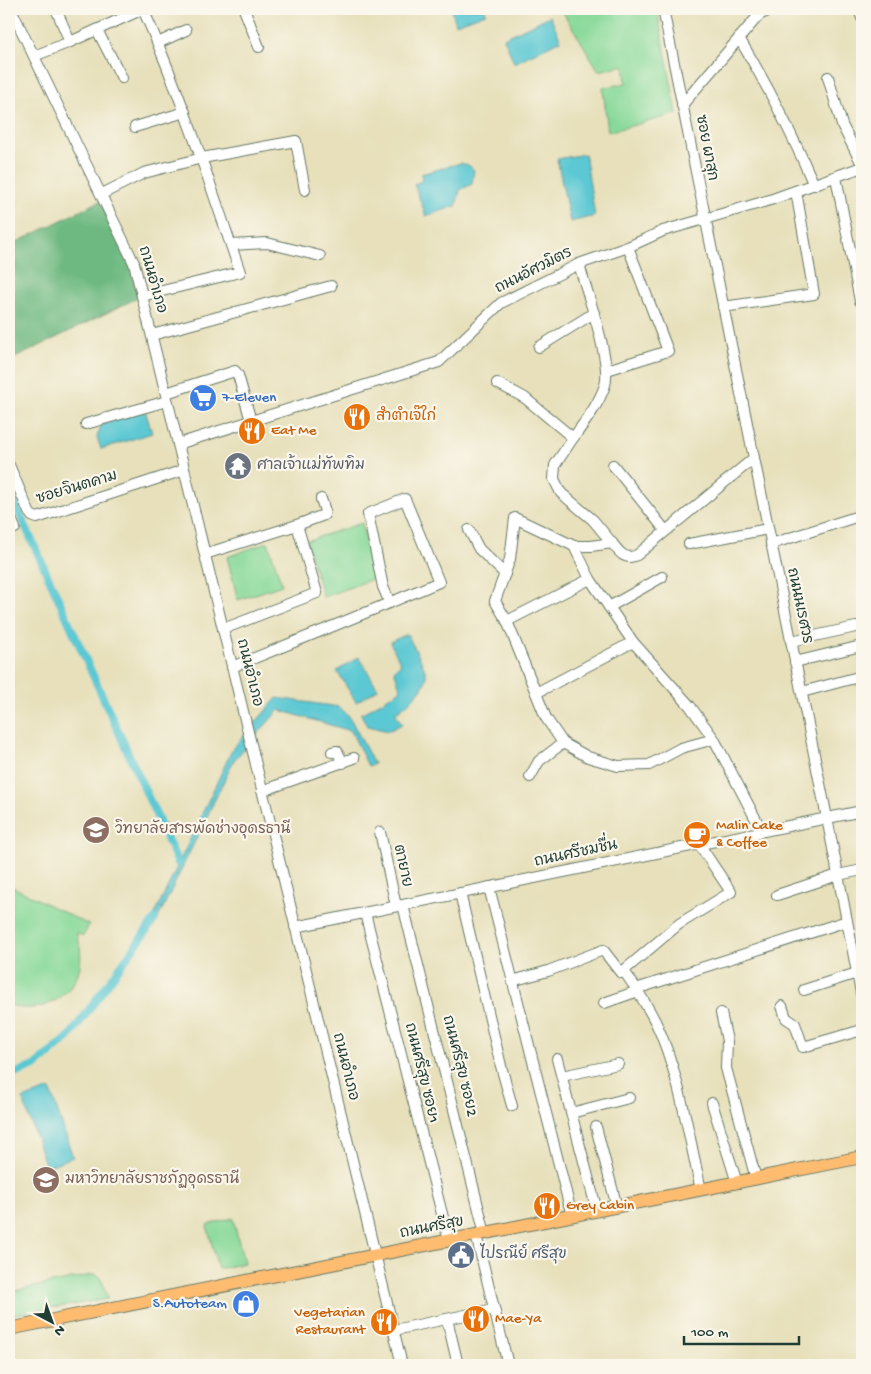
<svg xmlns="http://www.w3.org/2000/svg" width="871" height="1374" viewBox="0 0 871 1374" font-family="'Gochi Hand','Playpen Sans Thai',sans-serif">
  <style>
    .green { fill: #88d999; stroke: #548b66 }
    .forest { fill: #6eb981; stroke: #467b5a }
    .water { fill: #5cc8d3; stroke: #3e8284 }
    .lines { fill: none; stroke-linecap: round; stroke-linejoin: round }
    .canal { stroke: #5cc8d3; stroke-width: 8 }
    .minor-casing { stroke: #657663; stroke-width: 12 }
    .major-casing { stroke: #657663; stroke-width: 14 }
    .minor { stroke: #fff; stroke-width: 10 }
    .major { stroke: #febc71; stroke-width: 12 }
    .labels { text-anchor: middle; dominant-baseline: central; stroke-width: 4.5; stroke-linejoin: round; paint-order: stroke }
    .street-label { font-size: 15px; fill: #1f3d34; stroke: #fbf7ec }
    .shop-label { font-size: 15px; fill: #366cbe; stroke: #fbf7ec; text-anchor: start }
    .food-label { font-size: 15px; fill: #c56008; stroke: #fbf7ec; text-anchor: start }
    .worship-label { font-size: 15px; fill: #5b616d; stroke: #fbf7ec; text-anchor: start }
    .education-label { font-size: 15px; fill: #785e54; stroke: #fbf7ec; text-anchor: start }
    .service-label { font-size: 15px; fill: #4e5e75; stroke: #fbf7ec; text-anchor: start }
  </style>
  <rect width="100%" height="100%" fill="#fbf7ec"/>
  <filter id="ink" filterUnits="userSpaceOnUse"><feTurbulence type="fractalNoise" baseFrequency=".02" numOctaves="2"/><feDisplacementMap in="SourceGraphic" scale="10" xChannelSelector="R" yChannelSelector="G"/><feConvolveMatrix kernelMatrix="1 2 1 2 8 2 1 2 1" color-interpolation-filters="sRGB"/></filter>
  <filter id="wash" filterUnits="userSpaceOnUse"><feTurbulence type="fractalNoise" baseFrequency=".0096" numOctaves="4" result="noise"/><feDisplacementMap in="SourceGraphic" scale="20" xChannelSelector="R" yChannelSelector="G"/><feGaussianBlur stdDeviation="1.12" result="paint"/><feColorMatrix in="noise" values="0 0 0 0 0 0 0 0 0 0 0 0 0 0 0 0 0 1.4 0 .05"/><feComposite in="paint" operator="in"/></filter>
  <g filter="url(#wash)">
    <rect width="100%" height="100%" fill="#e7e0bb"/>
    <g class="green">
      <polygon points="561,9 657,9 677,114 608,132 603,88 626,83 624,65 599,71"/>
      <polygon points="362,523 373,579 323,597 306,541"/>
      <polygon points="268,542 282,585 238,600 227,557"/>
      <path d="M9,885L89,925L83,936L76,933C89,965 75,997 40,1007C29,1009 18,1009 9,1004Z"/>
      <polygon points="233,1218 244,1263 218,1269 207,1225"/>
      <polygon points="96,1274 101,1278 108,1299 9,1315 9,1292"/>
    </g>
    <polygon class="forest" points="100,201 131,266 137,298 9,361 9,246"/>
    <g class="water">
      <polygon points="451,9 485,9 486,13 456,24"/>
      <polygon points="550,16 561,40 514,63 504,38"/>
      <polygon points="585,154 595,216 570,222 557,159"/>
      <polygon points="461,163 470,166 474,170 472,184 460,190 456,206 426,216 414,184 422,181 421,174"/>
      <polygon points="145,410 152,433 101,449 97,437 102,424"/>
      <path d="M407,634C412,644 424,664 426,674C428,689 406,705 395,713L402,724L388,731L367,726L361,714L401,690L394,670L401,664L390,642Z"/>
      <polygon points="359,657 378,689 356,702 337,671"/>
      <polygon points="277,698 339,707 349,716 374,764 368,766 351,731 279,710 234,760 157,920 153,918 233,748"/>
      <polygon points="50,1089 73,1157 46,1167 23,1099"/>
    </g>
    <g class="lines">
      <g class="canal">
        <polyline points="9,490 178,863"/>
        <polyline points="9,1074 14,1074 35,1066 69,1037 155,919"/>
      </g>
    </g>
  </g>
  <g filter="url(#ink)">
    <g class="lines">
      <g class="minor-casing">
        <g id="minor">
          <polyline points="11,9 134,263 402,1365"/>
          <polyline points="56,9 70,42"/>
          <polyline points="244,9 259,47"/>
          <polyline points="663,9 827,818 862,998"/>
          <polyline points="859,9 862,18"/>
          <polyline points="97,30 122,78"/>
          <path d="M739,38C768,86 792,134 814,185"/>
          <polyline points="158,43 186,30"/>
          <path d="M34,56L70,42L143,9C181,95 210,183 240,272L142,296"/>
          <polyline points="828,77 842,125 862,164"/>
          <polyline points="682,105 759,15 772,9"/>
          <polyline points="135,127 185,112"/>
          <polyline points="836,177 860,301 862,300"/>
          <polyline points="102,194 144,173 202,158 296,141 305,190"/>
          <polyline points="231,245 267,243 320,256"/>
          <polyline points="723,307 814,294 796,191"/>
          <polyline points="152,335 331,286"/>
          <polyline points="539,347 594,313"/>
          <polyline points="607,370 668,351 628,247"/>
          <polyline points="497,383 525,398 573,438 555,465 554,479 561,493 593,520 612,543"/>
          <polyline points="166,393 235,371 238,375 251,421"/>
          <polyline points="86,424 167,401"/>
          <path d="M573,438C585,422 599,404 605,385C612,362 586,290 579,264"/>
          <polyline points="178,444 439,362 501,303 579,264 628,247 663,231 770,200 862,167"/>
          <polyline points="9,465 29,512 32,516 37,518 184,470"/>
          <polyline points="613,465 665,530"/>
          <polyline points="9,514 15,528 9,530"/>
          <polyline points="297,525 324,515 325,511 321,499"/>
          <polyline points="469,530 479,549 505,574"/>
          <polyline points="689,544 768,529"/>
          <polyline points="771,544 862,515"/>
          <polyline points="574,546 590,579"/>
          <polyline points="205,554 297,525 317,593 223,629"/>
          <polyline points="609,607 662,577"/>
          <polyline points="507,621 590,579 633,642"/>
          <polyline points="791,641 856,627"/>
          <polyline points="795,662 861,646"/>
          <path d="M232,667C302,639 371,611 439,582L405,499L368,514L383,587L390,603"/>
          <polyline points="802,692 862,676"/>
          <path d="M536,693L507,621L495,601L510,559L515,518L574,546H591L612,543C619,552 625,561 637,555L754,458"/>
          <polyline points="714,739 681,748 649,765 618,766 588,757 563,743 546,718 536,693 633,642 690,706 714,739 762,831"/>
          <polyline points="332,752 337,751 343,763"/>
          <polyline points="530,777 539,761 563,743"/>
          <polyline points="262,791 354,758"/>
          <polyline points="380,832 396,906"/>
          <polyline points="489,887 572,1216"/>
          <polyline points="460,893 501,1066 512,1106"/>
          <polyline points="777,895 838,875 862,870"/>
          <polyline points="403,905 485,1234"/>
          <polyline points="365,913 449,1241"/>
          <polyline points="295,927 862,811"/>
          <path d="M624,971C636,988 647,1005 656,1023C679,1072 689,1137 701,1190"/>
          <polyline points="512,981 548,971 603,950 621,973 679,924 731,892 699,844"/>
          <polyline points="636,989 847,921"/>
          <polyline points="804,990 857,973"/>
          <polyline points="604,1003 638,991"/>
          <polyline points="782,1006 786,1018 795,1024 803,1047 862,1030"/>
          <polyline points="721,1013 727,1041 726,1068 756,1179"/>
          <polyline points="557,1059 597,1211"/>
          <polyline points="562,1076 618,1064"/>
          <polyline points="712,1103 737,1183"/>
          <polyline points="571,1113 629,1098"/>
          <polyline points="596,1127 617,1207"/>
          <polyline points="476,1235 508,1365"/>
          <polyline points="447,1319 458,1365"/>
          <polyline points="394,1330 494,1309"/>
        </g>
      </g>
      <g class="major-casing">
        <polyline id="major" points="9,1329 862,1157"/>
      </g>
      <use href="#minor" class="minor"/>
      <use href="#major" class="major"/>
    </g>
  </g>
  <defs>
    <g id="supermarket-disc" transform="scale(1.4375)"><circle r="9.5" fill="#3f7fe0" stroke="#fbf7ec"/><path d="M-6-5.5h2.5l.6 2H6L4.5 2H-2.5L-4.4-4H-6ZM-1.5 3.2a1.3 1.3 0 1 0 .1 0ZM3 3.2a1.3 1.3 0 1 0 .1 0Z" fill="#fff"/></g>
    <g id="restaurant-disc" transform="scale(1.4375)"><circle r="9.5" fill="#e8710a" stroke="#fbf7ec"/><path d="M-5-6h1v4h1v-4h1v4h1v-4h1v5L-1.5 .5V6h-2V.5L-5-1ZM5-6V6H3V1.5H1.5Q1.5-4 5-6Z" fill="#fff"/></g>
    <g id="temple-disc" transform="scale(1.4375)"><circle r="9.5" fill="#6b7280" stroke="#fbf7ec"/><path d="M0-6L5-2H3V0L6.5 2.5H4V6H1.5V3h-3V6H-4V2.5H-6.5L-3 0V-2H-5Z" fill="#fff"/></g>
    <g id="university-disc" transform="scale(1.4375)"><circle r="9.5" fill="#8d6e63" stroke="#fbf7ec"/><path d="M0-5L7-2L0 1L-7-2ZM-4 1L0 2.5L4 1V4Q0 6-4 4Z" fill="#fff"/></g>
    <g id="cafe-disc" transform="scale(1.4375)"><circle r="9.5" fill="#e8710a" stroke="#fbf7ec"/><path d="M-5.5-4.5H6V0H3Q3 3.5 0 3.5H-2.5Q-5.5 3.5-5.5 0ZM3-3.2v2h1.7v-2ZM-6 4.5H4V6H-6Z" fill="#fff"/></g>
    <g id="civic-disc" transform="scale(1.4375)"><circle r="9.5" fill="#5c6f8a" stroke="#fbf7ec"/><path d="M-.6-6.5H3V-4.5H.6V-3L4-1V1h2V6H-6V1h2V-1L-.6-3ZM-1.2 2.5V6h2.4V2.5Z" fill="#fff"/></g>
    <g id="shop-disc" transform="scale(1.4375)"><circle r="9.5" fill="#3f7fe0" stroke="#fbf7ec"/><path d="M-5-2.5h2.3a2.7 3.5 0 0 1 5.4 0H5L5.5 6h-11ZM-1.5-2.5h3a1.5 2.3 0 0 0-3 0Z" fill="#fff"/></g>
  </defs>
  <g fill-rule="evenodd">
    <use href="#supermarket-disc" x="203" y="398"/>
    <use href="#restaurant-disc" x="357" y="417"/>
    <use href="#restaurant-disc" x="252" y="431"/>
    <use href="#temple-disc" x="238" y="466"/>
    <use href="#university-disc" x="96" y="830"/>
    <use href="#cafe-disc" x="697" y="835"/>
    <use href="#university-disc" x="46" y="1180"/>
    <use href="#restaurant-disc" x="547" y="1206"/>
    <use href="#civic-disc" x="461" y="1255"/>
    <use href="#shop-disc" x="246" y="1304"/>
    <use href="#restaurant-disc" x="476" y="1319"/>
    <use href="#restaurant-disc" x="384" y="1322"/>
  </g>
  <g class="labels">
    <g class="street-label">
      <text transform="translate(706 148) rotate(79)">ซอย ผาสุก</text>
      <text transform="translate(534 271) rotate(-27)">ถนนอัศวมิตร</text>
      <text transform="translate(152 280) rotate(74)">ถนนอำเภอ</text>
      <text transform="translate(77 488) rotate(-17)">ซอยจินตคาม</text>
      <text transform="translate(799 606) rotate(78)">ถนนนเรศวร</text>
      <text transform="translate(249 673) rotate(76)">ถนนอำเภอ</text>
      <text transform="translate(576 854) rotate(-12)">ถนนศรีชมชื่น</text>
      <text transform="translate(402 866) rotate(78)">ตายาย</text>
      <text transform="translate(459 1066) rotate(76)">ถนนศรีสุข ซอย2</text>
      <text transform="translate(345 1067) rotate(76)">ถนนอำเภอ</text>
      <text transform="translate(421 1073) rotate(76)">ถนนศรีสุข ซอย1</text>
      <text transform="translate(432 1228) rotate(-11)">ถนนศรีสุข</text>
    </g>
    <g class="shop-label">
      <text x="222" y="398">7-Eleven</text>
      <text x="227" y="1304" text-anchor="end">S.Autoteam</text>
    </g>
    <g class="food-label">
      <text x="376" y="417">สำตำเจ๊ใก่</text>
      <text x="271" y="431">Eat Me</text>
      <text x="716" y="826">Malin Cake<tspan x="716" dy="17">&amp; Coffee</tspan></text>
      <text x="566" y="1206">Grey Cabin</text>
      <text x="365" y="1313" text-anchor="end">Vegetarian<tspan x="365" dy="17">Restaurant</tspan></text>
      <text x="495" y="1319">Mae-Ya</text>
    </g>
    <g class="worship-label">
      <text x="257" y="466">ศาลเจ้าแม่ทัพทิม</text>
    </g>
    <g class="education-label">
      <text x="115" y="830">วิทยาลัยสารพัดช่างอุดรธานี</text>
      <text x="65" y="1180">มหาวิทยาลัยราชภัฏอุดรธานี</text>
    </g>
    <g class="service-label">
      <text x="480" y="1255">ไปรณีย์ ศรีสุข</text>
    </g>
  </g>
  <rect width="871" height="1374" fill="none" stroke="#fbf7ec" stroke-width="30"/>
  <g transform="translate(52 1322) rotate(139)" stroke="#fbf7ec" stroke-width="4" paint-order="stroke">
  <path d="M0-4L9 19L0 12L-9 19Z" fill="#1f3d34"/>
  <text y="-8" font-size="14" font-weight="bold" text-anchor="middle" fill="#1f3d34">N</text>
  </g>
  <path d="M684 1336v8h115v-8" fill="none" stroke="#1f3d34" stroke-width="2.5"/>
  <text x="691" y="1336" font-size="15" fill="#1f3d34" stroke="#fbf7ec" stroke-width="4" paint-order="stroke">100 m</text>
</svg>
